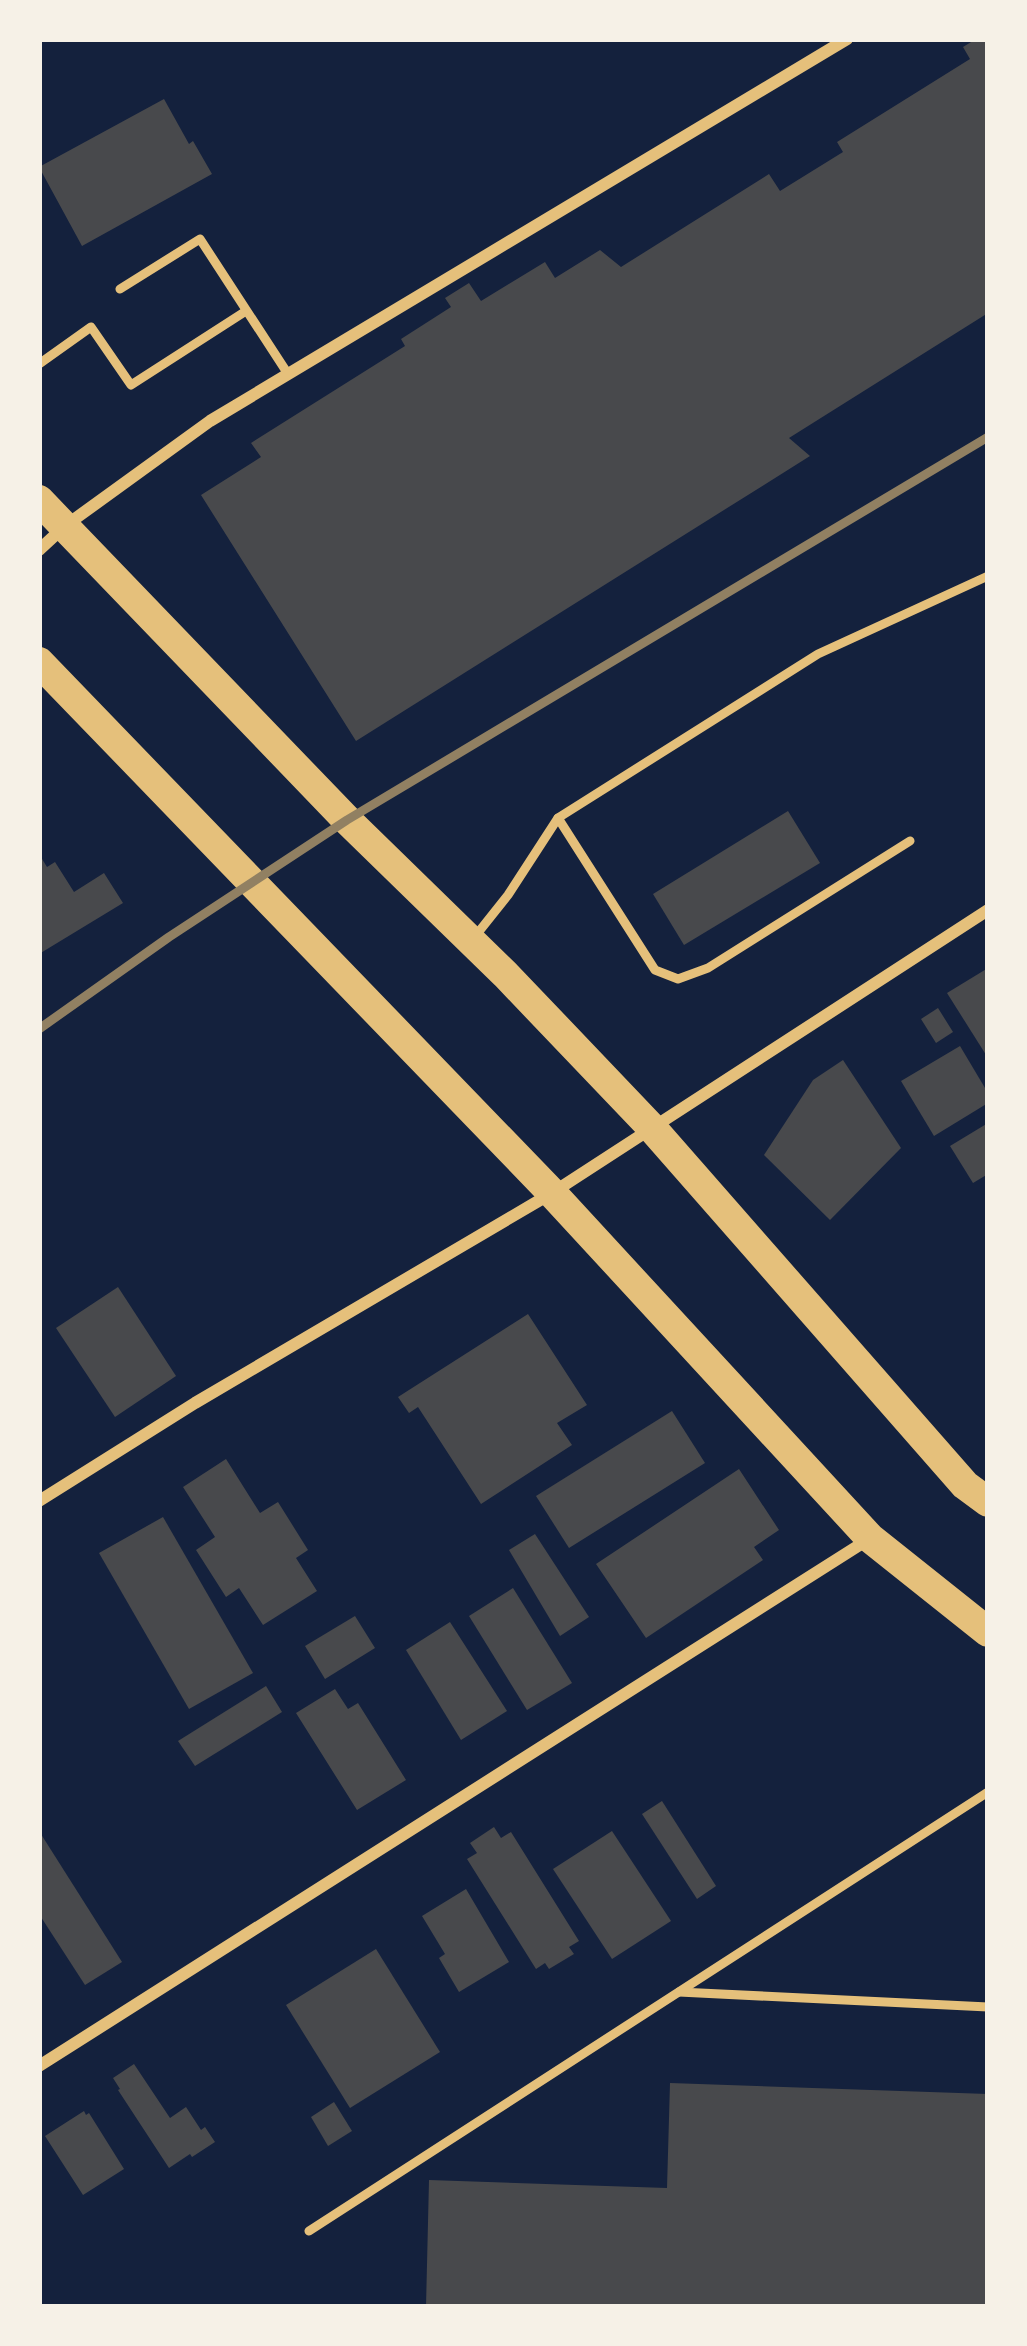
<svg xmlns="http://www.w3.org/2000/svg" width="1027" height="2346" viewBox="0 0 1027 2346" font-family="'Golos Text',sans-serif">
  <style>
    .building { fill: #48494c }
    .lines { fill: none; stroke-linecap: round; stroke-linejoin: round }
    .service { stroke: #e5c07b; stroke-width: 9 }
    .minor { stroke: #e5c07b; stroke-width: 12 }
    .primary { stroke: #e5c07b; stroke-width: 30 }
    .rail { stroke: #918062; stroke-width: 9 }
  </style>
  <rect width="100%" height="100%" fill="#14213d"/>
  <g class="building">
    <polygon points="976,39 988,39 988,313 789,438 810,456 356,741 201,495 261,457 251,443 405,346 401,339 451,307 445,298 469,283 481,301 545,262 555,278 600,250 621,267 769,174 780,191 843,152 837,142 970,59 963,47"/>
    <polygon points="164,99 189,144 193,141 212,174 82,246 39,167"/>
    <polygon points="788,811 820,863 684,945 653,894"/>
    <polygon points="39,854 47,867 55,862 74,892 104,873 123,903 39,954"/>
    <polygon points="988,968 988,1058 947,993"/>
    <polygon points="938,1008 953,1032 936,1043 921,1019"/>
    <polygon points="960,1046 988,1093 988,1103 934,1136 901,1081"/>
    <polygon points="843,1060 901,1148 830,1220 764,1155 813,1080"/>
    <polygon points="988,1123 988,1174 973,1183 950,1146"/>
    <polygon points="118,1287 176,1376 115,1417 56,1328"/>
    <polygon points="528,1314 587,1405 557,1423 572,1445 481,1504 418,1407 409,1413 398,1397"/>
    <polygon points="672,1411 705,1463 569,1548 536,1496"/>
    <polygon points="226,1459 260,1513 278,1502 308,1550 296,1558 317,1591 263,1625 239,1588 226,1597 196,1550 215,1537 183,1487"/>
    <polygon points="739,1469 779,1530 754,1547 763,1560 646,1638 596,1564"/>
    <polygon points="163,1517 253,1673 189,1709 99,1553"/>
    <polygon points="535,1534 589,1617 560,1636 509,1550"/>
    <polygon points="513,1588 572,1683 527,1710 469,1616"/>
    <polygon points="355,1616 375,1648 325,1679 305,1646"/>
    <polygon points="450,1622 507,1711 461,1740 406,1650"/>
    <polygon points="266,1686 282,1712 195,1766 178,1741"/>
    <polygon points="335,1689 348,1709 358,1703 406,1780 357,1810 296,1713"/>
    <polygon points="662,1801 716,1886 697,1899 642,1814"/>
    <polygon points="494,1827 501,1838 511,1832 579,1941 569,1947 574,1954 549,1969 545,1963 536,1969 467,1859 477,1853 470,1843"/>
    <polygon points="39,1831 122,1962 85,1985 39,1914"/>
    <polygon points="612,1831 671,1921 612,1959 553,1869"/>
    <polygon points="466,1889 509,1962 459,1992 439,1958 445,1954 422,1916"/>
    <polygon points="376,1949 440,2052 350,2108 286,2005"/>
    <polygon points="134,2064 170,2118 186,2107 201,2130 205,2127 215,2142 192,2157 190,2154 169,2168 118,2090 120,2089 113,2078"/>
    <polygon points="670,2083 988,2094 988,2307 426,2307 429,2180 667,2188"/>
    <polygon points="334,2102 352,2131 328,2146 311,2117"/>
    <polygon points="84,2111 86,2115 89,2113 124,2169 83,2195 45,2136"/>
  </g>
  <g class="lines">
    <g class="service">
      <polyline points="120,289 200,239 288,374"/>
      <polyline points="39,364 91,327 131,385 246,311"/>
      <polyline points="558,818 655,970 678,979 708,968 910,841"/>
      <polyline points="473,939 508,895 558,818 818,654 988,576"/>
      <polyline points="679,1992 988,2007"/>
      <polyline points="309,2231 988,1792"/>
    </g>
    <g class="minor">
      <polyline points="39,550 65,526 210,421 847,39"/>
      <polyline points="39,1501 195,1403 552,1193 988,910"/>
      <polyline points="39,2066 869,1539"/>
    </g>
    <g class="primary">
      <polyline points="39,500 347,820 506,975 652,1128 965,1485 988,1502"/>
      <polyline points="39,662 552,1193 870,1538 988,1632"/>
    </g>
    <polyline class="rail" points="39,1029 169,937 347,820 988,437"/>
  </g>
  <rect width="1027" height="2346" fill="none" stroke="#f6f1e7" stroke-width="84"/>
</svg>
